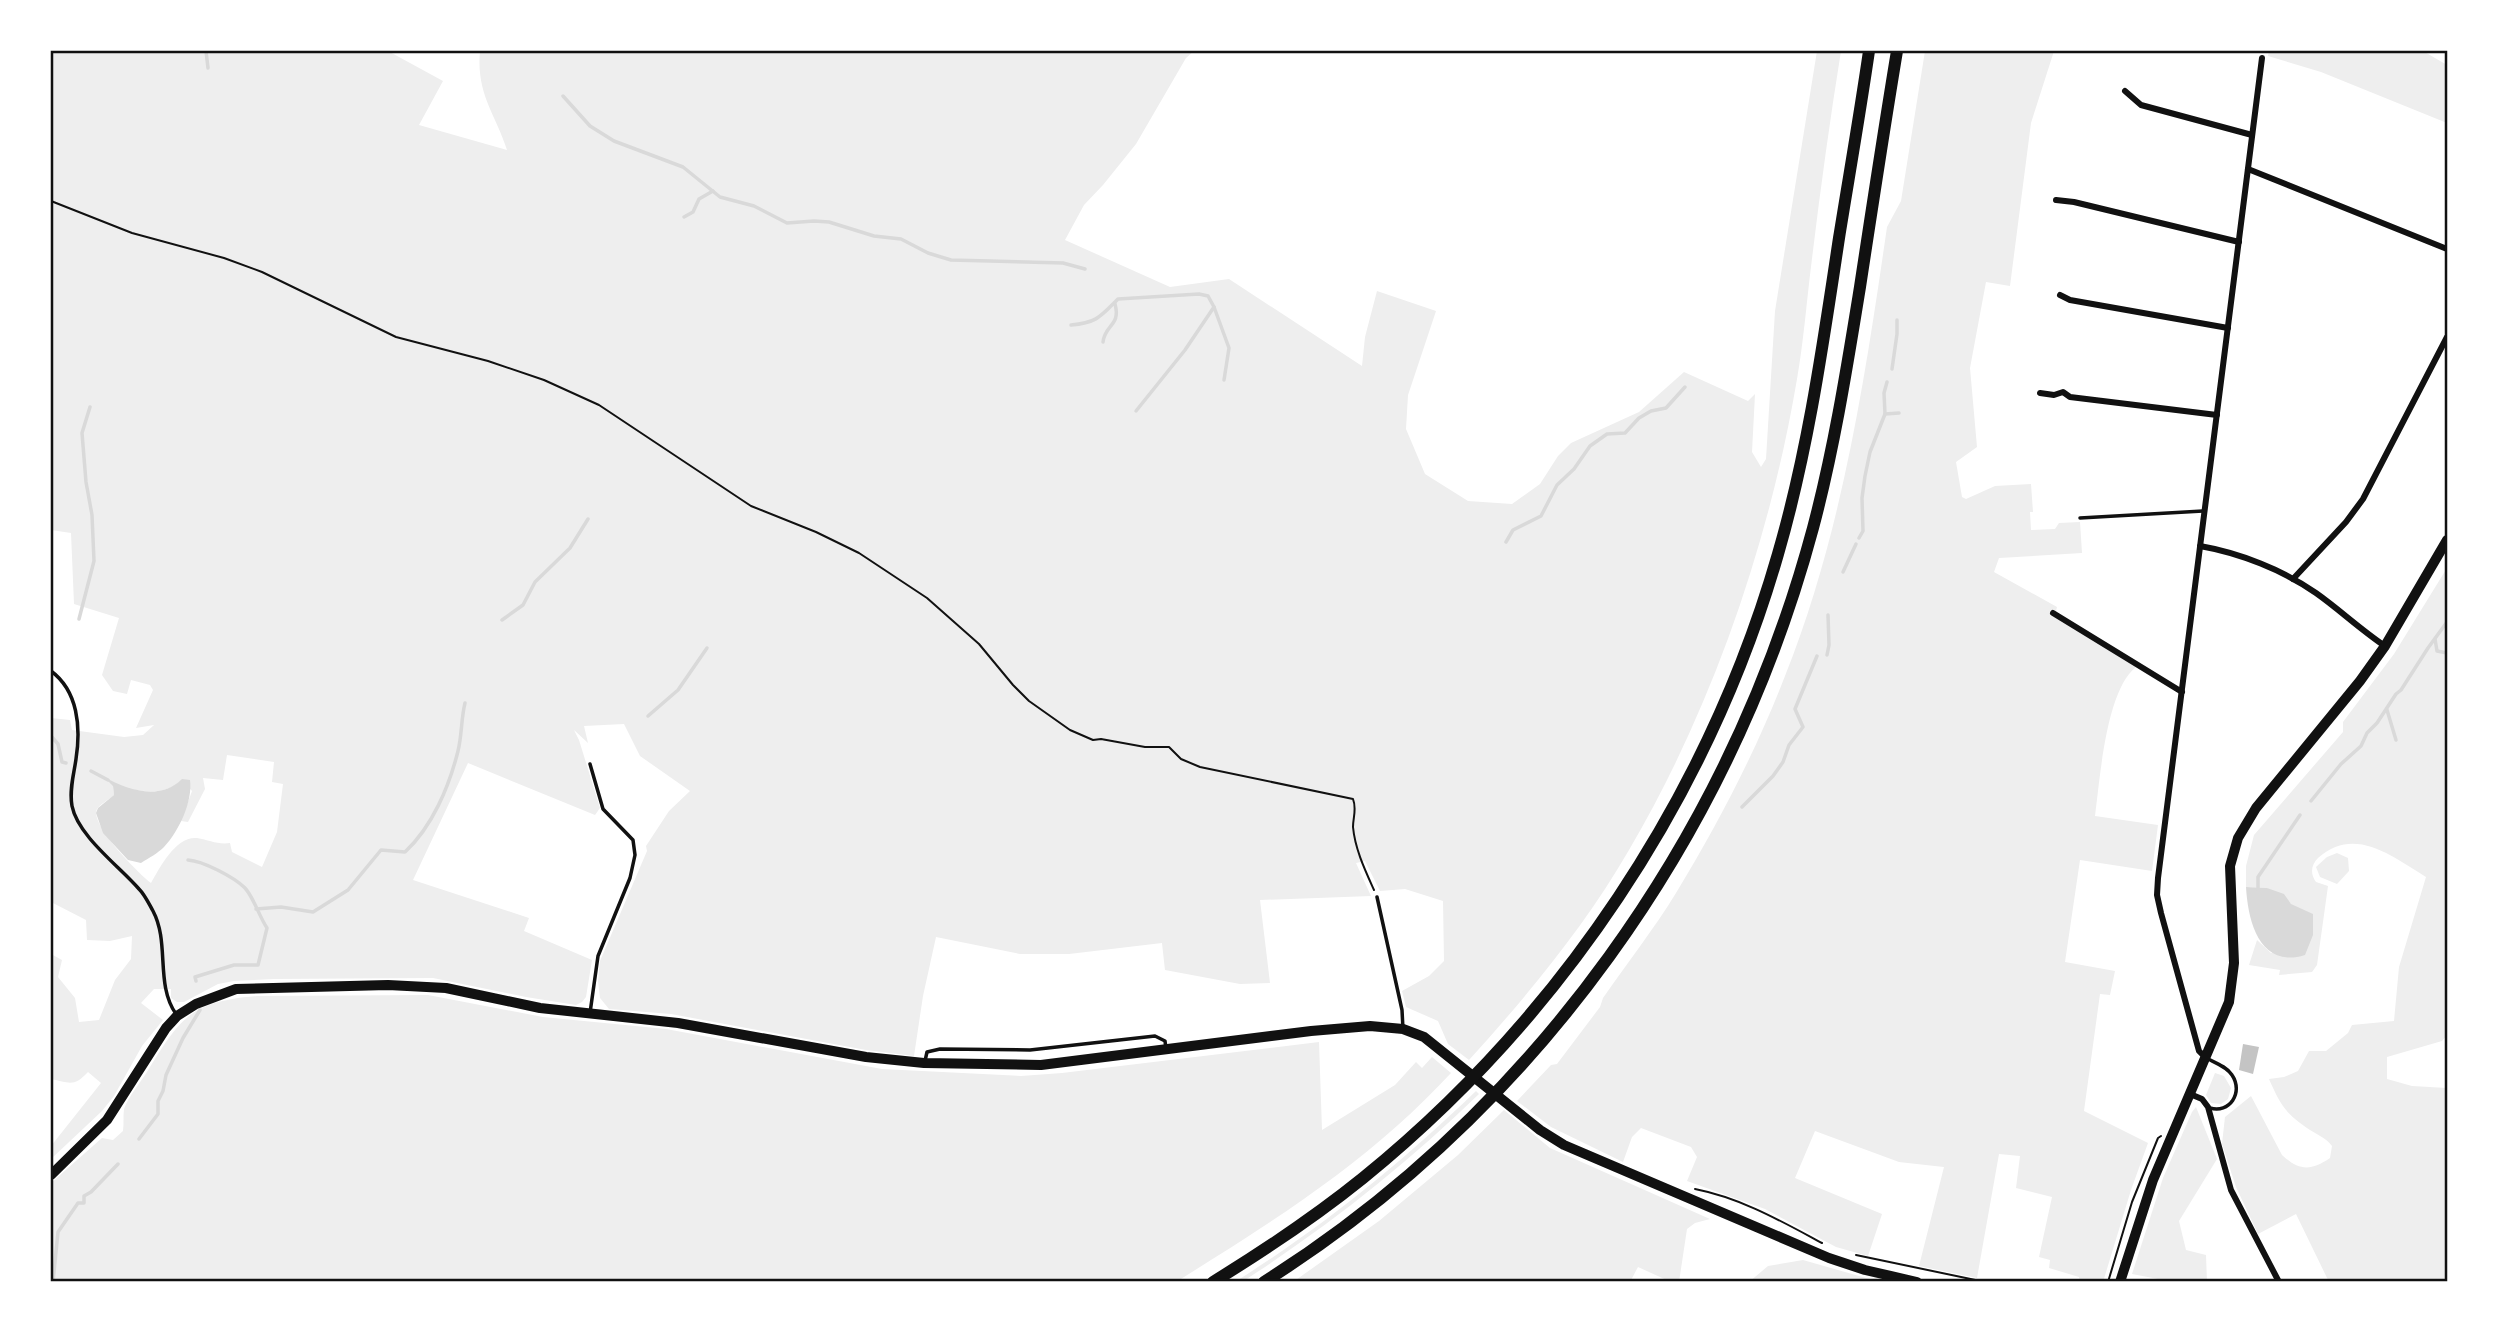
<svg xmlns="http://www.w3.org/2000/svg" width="2498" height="1333" viewBox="0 0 2498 1333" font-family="Ubuntu,sans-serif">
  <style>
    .green { fill: #eee; fill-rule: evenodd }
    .water { fill: #d9d9d9 }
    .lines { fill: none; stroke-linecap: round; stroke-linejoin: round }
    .stream { stroke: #d9d9d9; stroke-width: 3.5 }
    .building { fill: #c4c4c4 }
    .path { stroke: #111; stroke-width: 2 }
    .service { stroke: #111; stroke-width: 3.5 }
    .minor { stroke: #111; stroke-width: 6 }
    .secondary { stroke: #111; stroke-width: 10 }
    .motorway { stroke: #111; stroke-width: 12 }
    .neatline { fill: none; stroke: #111; stroke-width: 2.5 }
  </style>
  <rect width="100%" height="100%" fill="#fff"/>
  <g class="green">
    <path d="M51,51H388L443,81L419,125L507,150C495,113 476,94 480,51H1194L1186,58L1136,144L1103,185L1084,205L1065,240L1170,287L1229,279L1362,366L1365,337L1377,291L1436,311L1408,395L1406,429L1425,474L1468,501L1512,504L1540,484L1558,456L1571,443L1639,412L1684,372L1748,401L1755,394L1752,452L1761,467L1766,459L1775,311L1817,51H1841C1829,125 1819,200 1810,275C1806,309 1803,345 1797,379C1770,540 1712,709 1629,850C1585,926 1528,995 1469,1060L1448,1044L1438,1021L1406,1007L1402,991L1429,976L1444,961L1443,901L1405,889L1380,891L1365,861L1356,863L1371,896L1260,900L1270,983L1240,984L1165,970L1162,943L1069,954H1020L936,937L923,996L914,1056L866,1050L671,1014L609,1009L600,998L598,981L600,961L647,851L646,846L669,811L690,791L640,756L624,724L584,726L588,743L574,730L579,740L600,808L595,815L468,763L413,880L529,918L524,931L592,960L586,997L582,1002L576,1005L526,997L433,978L274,979L234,981L218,984L184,1002H177L171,998V989H154L141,1003L163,1020L142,1046L114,1096L102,1111L51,1159V1146L101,1083L88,1072C74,1087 70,1083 51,1079V954L62,960L58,977L75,998L79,1022L99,1020L115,980L131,959L132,936L110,941L87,940L86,920L51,902V718L70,720L72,730L124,737L143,735L154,725L136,728L153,690L150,685L131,680L127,694L113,691L102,675L119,618L74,604L71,533L51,530ZM227,755L274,762L272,782L283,784L277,832L262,867L232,852L230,843C218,845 209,840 197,838C176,836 160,867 151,883C139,874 89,824 97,809C100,804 110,799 114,795L113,786C138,790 163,798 182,780L192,791L181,821L188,822L205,789L203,778L223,780Z"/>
    <path d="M1925,51H2054L2031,123L2010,286L1986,282L1970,368L1977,447L1956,462L1962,497L1966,499L1995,486L2031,484L2033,512H2030L2031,530L2055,529L2059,523L2080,522L2082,553L1999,558L1994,572L2057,607L2056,611L2053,609L2050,613L2136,667C2106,690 2100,779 2095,816L2158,825L2152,871L2080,860L2065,962L2115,971L2110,995L2100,994L2084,1111L2148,1143L2131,1190L2103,1282H2080L2079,1277L2049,1268L2050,1260L2039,1257L2052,1197L2016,1188L2020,1156L1999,1154L1977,1278L1919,1266L1944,1167L1899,1162L1815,1131L1795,1178L1882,1214L1868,1256L1836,1247L1765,1209L1687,1181L1697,1157L1691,1147L1641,1128L1632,1137L1623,1162L1551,1127L1517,1101L1551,1065L1557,1064L1600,1007L1603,998C1627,963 1654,929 1676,893C1718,824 1756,751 1785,676C1842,533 1865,379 1887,227L1901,201Z"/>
    <polygon points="2269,51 2423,51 2447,65 2447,123 2321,72 2268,56"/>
    <path d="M2447,568V1035L2442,1041L2387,1057V1079L2412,1086L2447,1088V1282H2329L2296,1214L2258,1234L2236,1187L2222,1144L2225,1117L2251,1096L2282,1155C2299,1171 2311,1171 2330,1158L2332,1146C2326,1138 2318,1135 2310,1130C2285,1113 2281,1106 2269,1079L2284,1077L2298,1071L2309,1051H2326L2348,1033L2352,1025L2394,1021L2399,967L2426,877C2393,857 2355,825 2318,858C2311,865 2310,874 2316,882L2328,886L2317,965L2312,972L2279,975L2280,970L2249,965L2257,940L2271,953L2305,955L2291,904L2267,888L2246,887V866L2254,835L2343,732V722L2394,654Z"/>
    <polygon points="2337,853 2348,858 2349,871 2337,884 2320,877 2316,867 2327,857"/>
    <path d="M428,995L543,1017L666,1029L882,1069L1021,1076L1062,1073L1319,1042L1322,1130L1395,1085L1416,1062L1422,1068L1432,1057L1451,1073C1434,1091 1416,1109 1398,1125C1330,1186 1253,1234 1176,1282H51V1183L102,1138L113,1140L123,1131C124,1124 123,1116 124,1109C128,1097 140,1083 147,1072C181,1017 190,1002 257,996Z"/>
    <polygon points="2215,1073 2224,1076 2231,1088 2228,1099 2221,1104 2211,1103 2206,1095"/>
    <path d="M1476,1091L1479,1094C1406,1165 1327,1227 1242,1282H1235C1325,1225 1399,1165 1476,1091Z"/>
    <polygon points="2196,1107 2217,1159 2179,1221 2186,1250 2206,1255 2207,1282 2174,1282 2132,1274 2163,1178 2192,1112"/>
    <polygon points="1504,1110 1550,1148 1710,1219 1695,1223 1687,1229 1679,1282 1671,1282 1638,1267 1630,1282 1293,1282 1379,1221 1458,1155"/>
    <polygon points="1803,1260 1880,1282 1749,1282 1768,1266"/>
  </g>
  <g class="water">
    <path d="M104,777C128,790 160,801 182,779L190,780C193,801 179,831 164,847C158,853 149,858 141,863L128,860L103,833L96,813L98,808L114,795L113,786Z"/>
    <path d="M2246,887L2267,888L2284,894L2291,904L2313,914V935L2305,955C2260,969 2248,922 2246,887Z"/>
  </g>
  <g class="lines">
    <g class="stream">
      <polyline points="206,51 208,68"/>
      <polyline points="563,96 590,126 614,141 683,167 720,197 754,206 787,223 814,221 829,222 874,236 901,239 928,253 951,260 1063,263 1085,269"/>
      <polyline points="684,217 693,212 699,199 713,191"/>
      <path d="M1071,325C1097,323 1101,316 1118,299L1199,294L1208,296L1214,307L1229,348L1224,380"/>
      <path d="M1103,342C1105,324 1121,326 1115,304"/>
      <polyline points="1892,369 1897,334 1897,320"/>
      <polyline points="1136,411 1185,350 1214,307"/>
      <polyline points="1885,414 1899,413"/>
      <polyline points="1859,538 1863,531 1862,498 1865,476 1870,452 1885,414 1884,393 1887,382"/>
      <polyline points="1506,542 1513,530 1541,516 1557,485 1574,469 1590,446 1607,434 1625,433 1639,418 1651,411 1666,408 1685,387"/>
      <polyline points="1843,572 1856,544"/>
      <polyline points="79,619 94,561 92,515 86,482 82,433 90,407"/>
      <polyline points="502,620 523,605 535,582 570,548 588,519"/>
      <polyline points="2435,639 2437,651 2447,653"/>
      <polyline points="1827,655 1829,645 1828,615"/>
      <polyline points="2387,710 2396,740"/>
      <polyline points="648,716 678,690 707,648"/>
      <polyline points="51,736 58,744 62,762 66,763"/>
      <polyline points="91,771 108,780"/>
      <polyline points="2311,801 2341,764 2361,746 2367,733 2377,723 2396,694 2401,690 2428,648 2447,622"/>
      <polyline points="1742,807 1773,776 1783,762 1789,745 1803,727 1795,709 1817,656"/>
      <path d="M188,860C203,861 234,877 245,888C254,898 259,916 267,928L258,965H234L195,977L196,981"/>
      <polyline points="2258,889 2258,877 2300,815"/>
      <path d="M256,909L281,907L313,912L348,890L381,850L405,852C432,827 449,787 458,751C462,735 461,719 465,703"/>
      <polyline points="139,1139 158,1114 158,1101 163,1091 166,1075 183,1038 200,1010"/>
      <polyline points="53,1282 58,1232 78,1203 84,1203 84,1196 91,1192 118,1164"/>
    </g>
  </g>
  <polygon class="building" points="2243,1044 2259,1047 2253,1074 2239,1070"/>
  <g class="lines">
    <g class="path">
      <path d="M51,201L132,233L224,258L262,272L396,337L488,361L544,380L599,405L751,506L816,532L859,553L927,598L979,644L1013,685L1029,701L1070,730L1093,740L1101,739L1145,747H1169L1181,759L1200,767L1353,799C1357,809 1353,817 1353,827C1355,849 1365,870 1374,890"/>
      <path d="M1695,1189C1741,1198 1781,1221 1822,1243"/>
      <polyline points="1856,1255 1985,1282"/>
      <polyline points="2108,1282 2132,1202 2158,1138 2161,1136"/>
    </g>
    <g class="service">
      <polyline points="2080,518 2203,511"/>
      <path d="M51,671C78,691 81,727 76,759C74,774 69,790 72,806C78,836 119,866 139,889C145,895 149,904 153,911C170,943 155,984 176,1014"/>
      <polyline points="1377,897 1402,1010 1403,1029"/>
      <polyline points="590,1013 598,956 630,878 635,855 633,840 603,809 590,764"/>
      <path d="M2208,1059C2216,1063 2227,1067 2232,1075C2244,1093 2229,1114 2210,1108"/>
      <polyline points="925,1061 927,1052 940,1049 1030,1050 1155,1036 1165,1041 1166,1049"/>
    </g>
    <g class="minor">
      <polyline points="2125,91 2141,105 2252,135"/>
      <polyline points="2248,169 2447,249"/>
      <polyline points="2056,200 2074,202 2239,242"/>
      <polyline points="2060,295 2070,300 2228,328"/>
      <polyline points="2040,393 2054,395 2063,392 2070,397 2217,415"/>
      <path d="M2200,546C2240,553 2283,570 2316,593C2340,610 2361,630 2385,646"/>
      <polyline points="2293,579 2346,522 2363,499 2447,337"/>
      <polyline points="2053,613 2182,692"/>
      <polyline points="2206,1058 2199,1051 2161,913 2157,895 2158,878 2262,58"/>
      <polyline points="2190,1094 2202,1099 2208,1107 2231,1190 2279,1282"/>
    </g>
    <g class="secondary">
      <polyline points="51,1175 107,1120 166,1028 177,1016 196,1004 236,989 388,985 446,988 540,1008 678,1023 866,1057 924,1063 1041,1065 1311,1031 1370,1026 1403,1029 1424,1037 1540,1130 1564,1145 1829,1258 1865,1270 1917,1282"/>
      <polyline points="2120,1282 2153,1180 2229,1002 2234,963 2230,866 2238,838 2256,808 2360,681 2385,646 2447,540"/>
    </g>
    <g class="motorway">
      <path d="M1213,1282C1265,1250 1316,1216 1363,1178C1560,1018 1708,798 1778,554C1808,451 1823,344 1839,238C1849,176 1860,113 1869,51"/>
      <path d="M1264,1282C1535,1111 1730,837 1813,528C1834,449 1847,367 1860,287C1872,208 1884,129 1897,51"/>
    </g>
  </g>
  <rect width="2498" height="1333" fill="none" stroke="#ffffff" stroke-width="105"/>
  <rect x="52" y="52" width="2394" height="1228" class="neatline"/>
</svg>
